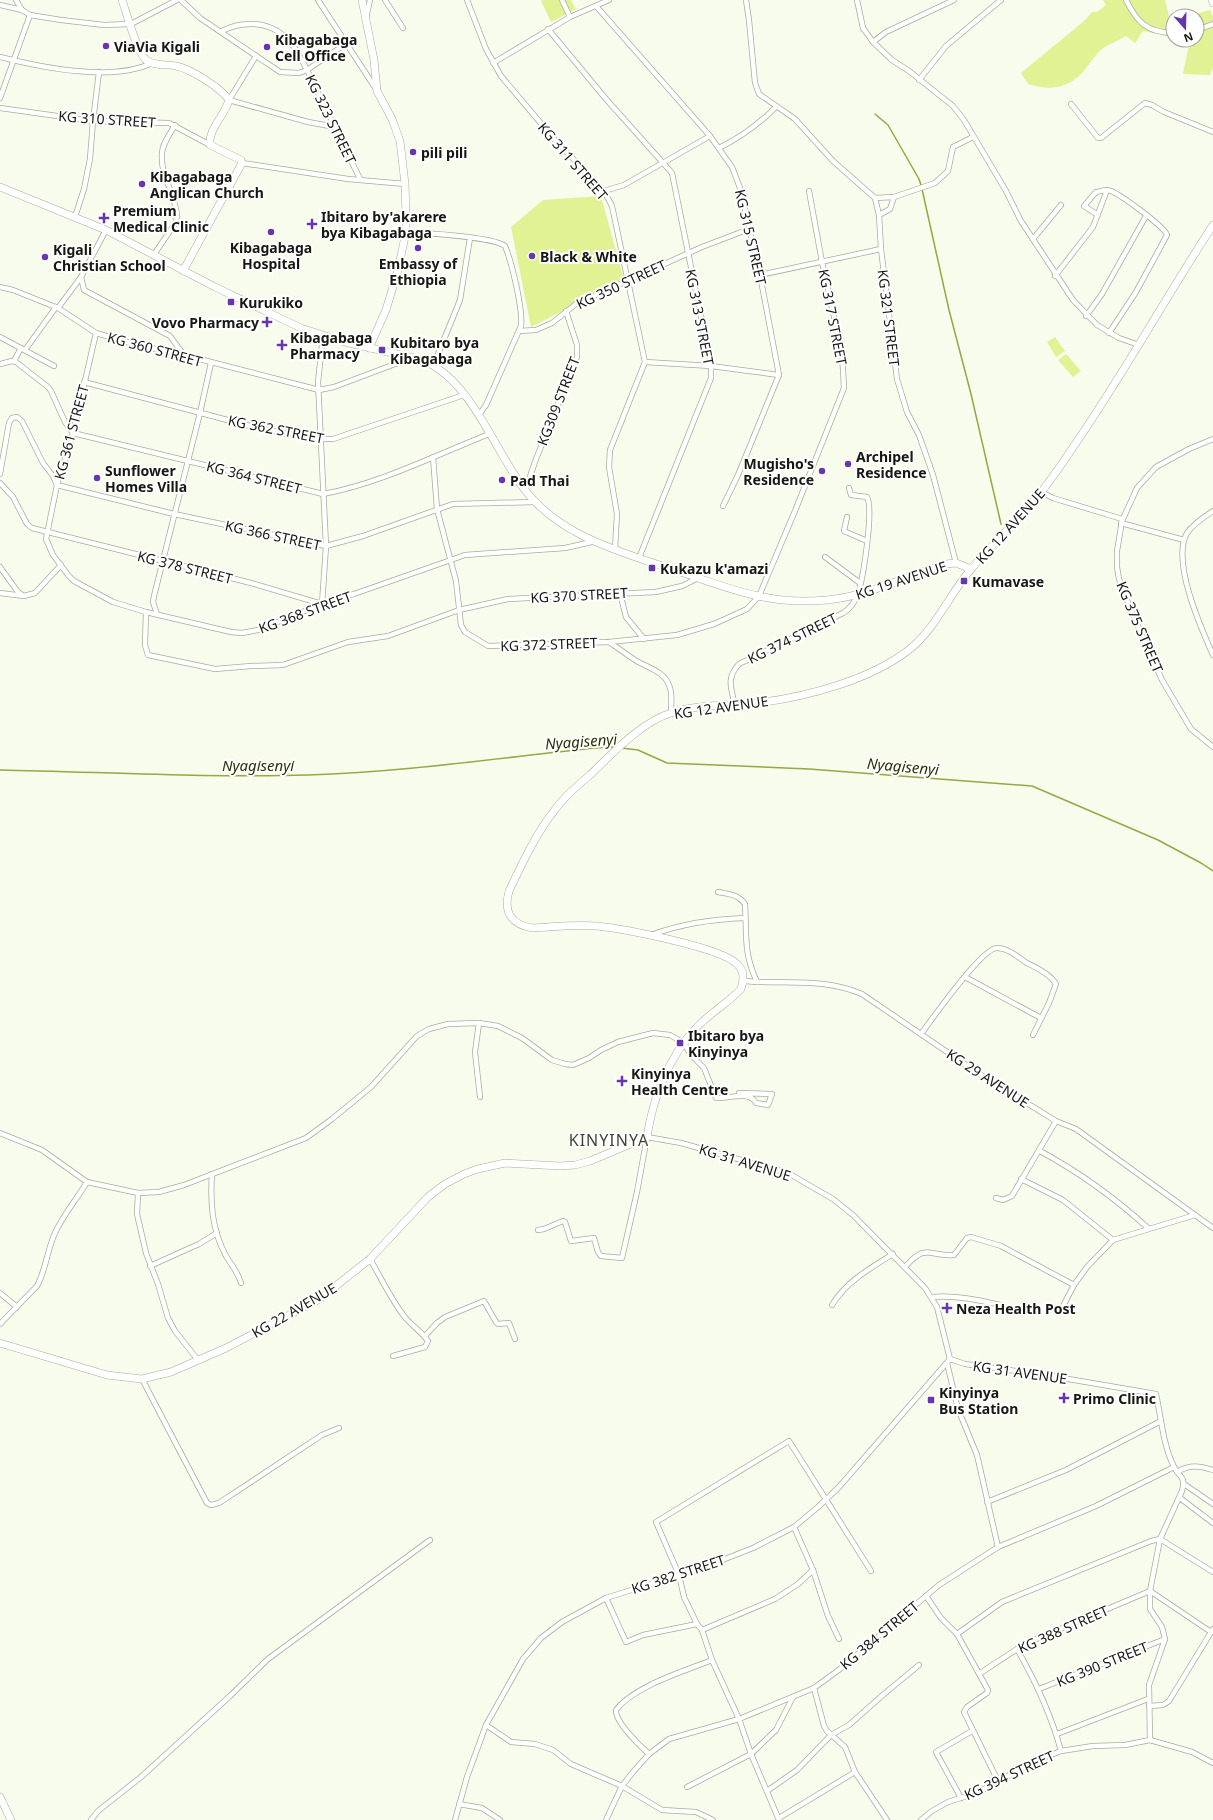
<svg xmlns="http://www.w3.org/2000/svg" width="1213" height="1820" viewBox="0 0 1213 1820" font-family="'Noto Sans',sans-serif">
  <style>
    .green { fill: #e0f294 }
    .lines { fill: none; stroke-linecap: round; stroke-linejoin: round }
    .stream { stroke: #96a743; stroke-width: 1.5 }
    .street-casing { stroke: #a8ac9d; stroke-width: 6 }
    .secondary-casing { stroke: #a8ac9d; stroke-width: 8 }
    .street { stroke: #fff; stroke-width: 4.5 }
    .secondary { stroke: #fff; stroke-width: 7 }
    .poi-dot { fill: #6736ae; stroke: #fff; stroke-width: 1.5 }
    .labels { text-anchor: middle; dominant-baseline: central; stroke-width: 4; stroke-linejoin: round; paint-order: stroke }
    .poi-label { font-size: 14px; font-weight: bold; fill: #171812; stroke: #fff; text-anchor: start }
    .street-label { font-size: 14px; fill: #171812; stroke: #fff }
    .water-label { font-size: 15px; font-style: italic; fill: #2c3207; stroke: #fff }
    .quarter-label { font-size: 16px; letter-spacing: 1px; fill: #3f4235; stroke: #fff }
  </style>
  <rect width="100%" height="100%" fill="#f8fcec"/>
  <g class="green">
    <polygon points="543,0 571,0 576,9 551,22 541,1"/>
    <path d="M1103,0H1165L1170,20H1173V37L1143,31L1135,43L1126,36C1120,40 1105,46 1102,49C1094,56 1089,65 1082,73C1065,90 1049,90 1028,84L1021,73L1083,22L1092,12H1097L1106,5Z"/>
    <polygon points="1210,10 1213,17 1213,68 1210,75 1183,74 1190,40 1197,40 1197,16 1189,16"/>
    <polygon points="601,196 624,280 531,327 511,227 543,200"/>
    <polygon points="1055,337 1065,351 1056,357 1047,342"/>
    <polygon points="1066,354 1081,371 1073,377 1058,360"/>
  </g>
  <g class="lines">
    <g class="stream">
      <polyline points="875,114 888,125 919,179 921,185"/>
      <polyline points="922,189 949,310 971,394 1001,524"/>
      <polyline points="622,748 638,750 667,763 809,769 1032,786 1158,840 1201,863 1213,871"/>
      <path d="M0,770C103,772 206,778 308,775C404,772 499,758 594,748L614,747"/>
    </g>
    <g class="street-casing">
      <g id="street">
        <polyline points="16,0 22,10"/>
        <polyline points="181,0 200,18 280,72 299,73 307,70 347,43"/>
        <polyline points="318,0 376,89"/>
        <polyline points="385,0 403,28"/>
        <polyline points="467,0 486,49 501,76 555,140 604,191 612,206 645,362 610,450 609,467 617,514 615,549"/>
        <polyline points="562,0 570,17"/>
        <polyline points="746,0 749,20 755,83 759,94 795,119 833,161 875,198 879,215 881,249 897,379 907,412 919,435 933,475 956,563"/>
        <polyline points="857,0 863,28 873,42 892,60 909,71 953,106 964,120 1006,191 1021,221 1073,300 1097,325 1119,338 1139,345"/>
        <path d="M1126,0C1137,22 1146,32 1173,33"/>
        <polyline points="0,5 22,10 30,15 61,20 104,25 131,24 177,0"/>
        <polyline points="596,6 710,136 732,167 740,188 760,275 779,375 738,475 723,506"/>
        <polyline points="366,18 370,0"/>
        <polyline points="548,29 606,99 672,173 711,366 711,378 639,558"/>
        <polyline points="1197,30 1213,24"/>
        <path d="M222,31C241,21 266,21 283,35C294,43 301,59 307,70L360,179"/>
        <polyline points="873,42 886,32 954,0"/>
        <polyline points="256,56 229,100 308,122 335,127"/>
        <path d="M0,57C43,68 112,82 152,63"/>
        <polyline points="493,63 570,17 609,0"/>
        <polyline points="919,80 946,46 1001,0"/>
        <polyline points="0,98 30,15"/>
        <polyline points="1071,104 1098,138 1101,138 1145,103 1152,105 1164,112 1213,132"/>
        <polyline points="0,108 93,121 169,123 210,145"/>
        <path d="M719,148C741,137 759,124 776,107"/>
        <polyline points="242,163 348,179 405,184"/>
        <polyline points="604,191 624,185 710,136"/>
        <polyline points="875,198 894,197 935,183 948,171 953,147 973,137"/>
        <polyline points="879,215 890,209 894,197"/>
        <path d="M1098,215L1084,206L1096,192C1101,191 1106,189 1111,191C1121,195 1165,227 1167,235L1136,292L1109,333"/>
        <polyline points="75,217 84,189 90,159 93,121 99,72"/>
        <path d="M406,232C425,233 493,237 505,246C512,263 523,309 521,326L486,405L479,415"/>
        <polyline points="1033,239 1061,205"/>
        <path d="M153,256L176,222L177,215C175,194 160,175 162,154C162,144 170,134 175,125"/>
        <polyline points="760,275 881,249"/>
        <polyline points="1055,276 1093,227 1107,190"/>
        <polyline points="81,277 84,290 170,336 184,355"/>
        <polyline points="0,287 13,290 58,308 96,333 141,346 184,355 319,390 334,387 411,358"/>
        <polyline points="58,308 81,277 106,230"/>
        <polyline points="1086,316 1102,294 1146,216"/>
        <polyline points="519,331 536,330 552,323 576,304 702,247 749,229"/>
        <polyline points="96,333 73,433 57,485 46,539 53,555 68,575 74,581 113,602 146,612 231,632 242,633 258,630 322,604 354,594 465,555 565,548 596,541"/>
        <polyline points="0,337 54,366"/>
        <polyline points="25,350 56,307"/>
        <polyline points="14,361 21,348"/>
        <polyline points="645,362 711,366 779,375"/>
        <path d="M0,364L12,361L16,362L48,387L51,391L65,422L73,433L323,494C379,484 436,455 489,434"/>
        <polyline points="434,364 460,300 470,238"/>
        <polyline points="84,382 250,426 288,434 320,439 333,439 464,395"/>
        <polyline points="1213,439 1189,449 1156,467 1137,488 1122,521 1117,551 1117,567 1119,579 1130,608 1162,680 1191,729 1213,747"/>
        <polyline points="433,457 437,509 456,581 461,625 465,632 488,646 609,642 677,635 714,624 747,609 759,596 795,511 844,388 842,353 822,262 809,191"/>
        <polyline points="0,474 9,423 12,418 17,417 22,421 43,463 53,476 57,485 174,514 326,546 363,536 453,504 534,502"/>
        <polyline points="0,483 13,497 27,524 32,528 251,583 322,604 326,546 318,382 323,336"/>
        <polyline points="525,491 536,459 577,357 577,345 566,311"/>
        <polyline points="1041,492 1053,498 1122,519"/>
        <path d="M1213,511C1204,517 1193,524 1187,533C1171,561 1201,628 1213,655"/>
        <polyline points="847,517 844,531 867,541"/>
        <polyline points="1121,523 1184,540"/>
        <polyline points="825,557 860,583"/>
        <polyline points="0,567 18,592 24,596 35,593 61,565"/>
        <polyline points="0,593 24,596"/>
        <polyline points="620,593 626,617 644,639"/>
        <polyline points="146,612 145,645 148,655 215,669 251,666 283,665 348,642 388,636 459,610 508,599 656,592 682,586 698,578"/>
        <polyline points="157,614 153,602 154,596 200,413 211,363"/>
        <path d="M609,642C618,648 626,654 635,660C646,667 664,671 669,685C673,693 671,704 671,713"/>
        <path d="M735,705C731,688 726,678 739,664L843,613C850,609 854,603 857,596C863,582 874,509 867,497L851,495L849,488"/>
        <path d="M718,892C728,894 738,894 745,904C747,935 743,952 757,982"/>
        <path d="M651,935C681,924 713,919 745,918"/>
        <polyline points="965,977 1041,1018"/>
        <path d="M744,981C785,985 823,977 862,994L978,1073L1056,1121L1076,1129L1213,1228"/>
        <polyline points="479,1023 475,1052 480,1097"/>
        <path d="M921,1034C932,1019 982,948 997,948C1008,948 1018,957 1027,963C1037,968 1050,974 1056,984L1049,1003L1033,1035"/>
        <path d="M0,1133L42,1150L87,1182L138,1193L159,1192L184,1185L306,1138L332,1119L371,1087L417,1036L429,1029L448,1024L479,1023L498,1026L522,1038L552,1060L565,1064L573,1065L589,1058L601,1050L618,1042L653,1033L670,1035L684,1043L691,1055L704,1068L716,1098C728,1099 749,1090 756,1103L768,1105L772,1094L739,1093"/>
        <path d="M1040,1151C1079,1172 1115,1198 1148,1228"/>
        <path d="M212,1174C210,1203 212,1230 226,1256C232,1266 238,1272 241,1283"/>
        <polyline points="1021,1179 1063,1200 1113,1240"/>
        <polyline points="138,1193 137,1214 146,1253 158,1284 168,1318 175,1331 198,1360"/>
        <polyline points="996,1198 1003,1200 1012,1196 1056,1121"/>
        <polyline points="538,1230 544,1229 563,1221 565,1222 571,1241 594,1238 598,1252 601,1256 622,1258 637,1192 647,1137 681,1143 788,1173 833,1199 853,1215 925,1288 937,1307 950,1359"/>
        <path d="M370,1259C381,1278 391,1299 404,1316C411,1325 421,1331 428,1341L425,1347L393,1356"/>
        <polyline points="150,1266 199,1244 217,1233"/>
        <path d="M905,1267C927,1242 929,1257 954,1255L967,1238L971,1237L1001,1246L1074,1285"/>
        <polyline points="0,1293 17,1307"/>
        <path d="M932,1297C956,1295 978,1300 1001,1305"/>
        <path d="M832,1305C847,1281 869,1269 893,1254"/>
        <polyline points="1063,1306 1074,1285 1087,1267 1113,1240 1195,1215"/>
        <path d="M0,1324L37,1286C46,1270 47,1250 55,1233C63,1215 77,1199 87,1182"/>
        <polyline points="425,1336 437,1323 445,1317 484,1301 496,1322 498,1324 509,1323 515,1339"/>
        <path d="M950,1359L965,1364L1045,1375L1156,1394C1161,1417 1163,1445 1174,1467C1180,1478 1186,1476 1182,1491L1160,1539L1150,1591V1609L1162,1627L1165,1639L1149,1685L1150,1740L1192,1752L1213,1763"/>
        <polyline points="947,1363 958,1409 977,1455 998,1547"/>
        <polyline points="142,1379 207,1503 211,1505 219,1503 322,1435 339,1428"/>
        <path d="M1177,1472C1190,1464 1200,1466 1213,1470"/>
        <polyline points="1184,1484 1213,1504"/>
        <polyline points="1180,1498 1213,1523"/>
        <polyline points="987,1502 1066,1470 1161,1421"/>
        <polyline points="813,1570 828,1616 839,1639"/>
        <polyline points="926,1596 941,1618 957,1634 988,1690 987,1693 967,1707 964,1712 998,1781"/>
        <polyline points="606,1598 626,1642 643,1635 697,1624"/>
        <polyline points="702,1630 775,1599 798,1584 813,1570 794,1527"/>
        <polyline points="957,1634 1002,1602 1151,1541 1160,1539 1213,1572"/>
        <path d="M1017,1649C1036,1682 1051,1714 1061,1751"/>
        <polyline points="979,1674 1017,1649 1034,1640 1150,1591 1211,1632"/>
        <polyline points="814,1688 824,1726 827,1731 845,1747 855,1772 887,1820"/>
        <polyline points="1039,1689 1165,1639"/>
        <polyline points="1149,1706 1163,1705 1169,1701 1213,1629"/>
        <polyline points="486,1725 511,1742 535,1744 553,1750 571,1764 622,1786 662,1810 696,1812 713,1820"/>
        <polyline points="1057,1734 1148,1699"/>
        <path d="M649,1754C640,1746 615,1722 616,1710C634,1686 685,1671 712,1660"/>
        <polyline points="687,1787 751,1754 776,1730 793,1697"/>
        <polyline points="767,1791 797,1770 831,1735 849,1725 884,1694 919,1665"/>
        <polyline points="961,1798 936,1752 972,1731"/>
        <polyline points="459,1804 482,1808 500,1820"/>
        <polyline points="779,1818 855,1772"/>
        <polyline points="91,1820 98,1811 141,1777 230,1696 268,1659 430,1540"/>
        <polyline points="455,1820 467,1777 486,1725 523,1659 541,1638 562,1622 606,1598 707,1566 753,1548 794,1527 818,1507 839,1487 950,1359"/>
        <polyline points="606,1820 622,1786 633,1772 649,1754 669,1739 739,1719 814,1688 840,1669 939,1585 998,1547 1096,1506 1174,1467"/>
        <polyline points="779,1820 751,1754 739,1719 712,1660 702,1630 697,1624 684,1597 679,1575 656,1522 789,1441 871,1571"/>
        <polyline points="921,1820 932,1811 948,1802 979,1792 1031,1763 1061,1751 1093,1746 1125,1745 1150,1740"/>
      </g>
    </g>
    <g class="secondary-casing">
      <g id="secondary">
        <path d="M122,0C127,14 136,50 146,60C153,66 167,64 176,66C191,69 221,88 229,100C225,115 208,129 210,145L241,160L242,163L183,271"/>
        <polyline points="362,0 374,60 377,91 392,119 400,141 405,184 406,216 406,232 398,270 386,310 369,348"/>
        <polyline points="1212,0 1213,3"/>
        <path d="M0,187L106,230L215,287L301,328L345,342L422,360C471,379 494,450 525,490C560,536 619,551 671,569C700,578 729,590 758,596C780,601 805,602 827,600C869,596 906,576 946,564L956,563L971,569"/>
        <path d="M0,1343L107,1375L142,1379L171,1372L226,1348L318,1300L370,1259L428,1197L445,1184L464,1174L478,1169L505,1163L560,1166L575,1165L590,1161L647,1137C653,1097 669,1056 697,1027C710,1013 728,1003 741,989C744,980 745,971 737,964C720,947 624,929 597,926C576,924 554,927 533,928C512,925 503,913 509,891C522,864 535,835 554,811C564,797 577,786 590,775C612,754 641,722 671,713C698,704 729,706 757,703C806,697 871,680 910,649C937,627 950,593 972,568C994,542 1020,519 1041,492C1056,474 1069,453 1082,434C1128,366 1168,294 1213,225"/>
        <polyline points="0,1797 11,1820"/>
      </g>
    </g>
    <use href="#street" class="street"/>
    <use href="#secondary" class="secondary"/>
  </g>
  <g class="poi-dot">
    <circle cx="106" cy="46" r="4"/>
    <circle cx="267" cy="47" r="4"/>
    <circle cx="413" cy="152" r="4"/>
    <circle cx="142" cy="184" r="4"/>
    <path d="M102 212h4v4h4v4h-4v4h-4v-4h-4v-4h4z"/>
    <path d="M310 218h4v4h4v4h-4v4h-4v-4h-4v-4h4z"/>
    <circle cx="271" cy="232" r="4"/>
    <circle cx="418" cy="248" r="4"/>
    <circle cx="532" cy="256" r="4"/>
    <circle cx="45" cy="257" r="4"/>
    <rect x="227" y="298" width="8" height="8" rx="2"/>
    <path d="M265 316h4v4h4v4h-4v4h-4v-4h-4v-4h4z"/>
    <path d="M280 339h4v4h4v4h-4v4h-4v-4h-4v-4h4z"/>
    <rect x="378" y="346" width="8" height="8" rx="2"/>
    <circle cx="848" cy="464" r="4"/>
    <circle cx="822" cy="471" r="4"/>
    <circle cx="97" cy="478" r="4"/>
    <circle cx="502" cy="480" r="4"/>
    <rect x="648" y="564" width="8" height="8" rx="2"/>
    <rect x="960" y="577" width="8" height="8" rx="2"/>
    <rect x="676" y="1039" width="8" height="8" rx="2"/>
    <path d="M620 1075h4v4h4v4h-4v4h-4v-4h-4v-4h4z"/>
    <path d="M945 1302h4v4h4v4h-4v4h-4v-4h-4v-4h4z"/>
    <path d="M1062 1392h4v4h4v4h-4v4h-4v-4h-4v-4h4z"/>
    <rect x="927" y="1396" width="8" height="8" rx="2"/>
  </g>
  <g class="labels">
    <g class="poi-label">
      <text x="275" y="39">Kibagabaga<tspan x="275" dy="16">Cell Office</tspan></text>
      <text x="114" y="46">ViaVia Kigali</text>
      <text x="421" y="152">pili pili</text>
      <text x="150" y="176">Kibagabaga<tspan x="150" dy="16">Anglican Church</tspan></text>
      <text x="113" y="210">Premium<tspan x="113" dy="16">Medical Clinic</tspan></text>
      <text x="321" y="216">Ibitaro by'akarere<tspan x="321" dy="16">bya Kibagabaga</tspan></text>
      <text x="271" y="247" text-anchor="middle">Kibagabaga<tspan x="271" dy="16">Hospital</tspan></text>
      <text x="53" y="249">Kigali<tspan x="53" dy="16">Christian School</tspan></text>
      <text x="540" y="256">Black &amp; White</text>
      <text x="418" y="263" text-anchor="middle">Embassy of<tspan x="418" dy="16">Ethiopia</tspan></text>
      <text x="239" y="302">Kurukiko</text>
      <text x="259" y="322" text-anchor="end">Vovo Pharmacy</text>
      <text x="290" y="337">Kibagabaga<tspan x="290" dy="16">Pharmacy</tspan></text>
      <text x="390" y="342">Kubitaro bya<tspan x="390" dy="16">Kibagabaga</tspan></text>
      <text x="856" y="456">Archipel<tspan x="856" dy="16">Residence</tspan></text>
      <text x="814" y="463" text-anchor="end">Mugisho's<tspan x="814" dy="16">Residence</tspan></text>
      <text x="105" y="470">Sunflower<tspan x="105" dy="16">Homes Villa</tspan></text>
      <text x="510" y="480">Pad Thai</text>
      <text x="660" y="568">Kukazu k'amazi</text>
      <text x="972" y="581">Kumavase</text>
      <text x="688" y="1035">Ibitaro bya<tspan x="688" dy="16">Kinyinya</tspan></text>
      <text x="631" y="1073">Kinyinya<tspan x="631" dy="16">Health Centre</tspan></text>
      <text x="956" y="1308">Neza Health Post</text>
      <text x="939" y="1392">Kinyinya<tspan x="939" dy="16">Bus Station</tspan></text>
      <text x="1073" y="1398">Primo Clinic</text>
    </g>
    <g class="street-label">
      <text transform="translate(107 119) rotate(4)">KG 310 STREET</text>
      <text transform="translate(331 119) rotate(64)">KG 323 STREET</text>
      <text transform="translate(573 161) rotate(49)">KG 311 STREET</text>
      <text transform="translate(751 237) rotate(77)">KG 315 STREET</text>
      <text transform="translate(621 284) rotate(-25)">KG 350 STREET</text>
      <text transform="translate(700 317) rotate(79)">KG 313 STREET</text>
      <text transform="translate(833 317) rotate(79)">KG 317 STREET</text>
      <text transform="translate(889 318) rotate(83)">KG 321 STREET</text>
      <text transform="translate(155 349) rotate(15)">KG 360 STREET</text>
      <text transform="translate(558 401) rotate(-69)">KG309 STREET</text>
      <text transform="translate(276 429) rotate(11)">KG 362 STREET</text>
      <text transform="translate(71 432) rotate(-75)">KG 361 STREET</text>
      <text transform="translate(254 477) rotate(14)">KG 364 STREET</text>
      <text transform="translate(1010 526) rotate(-48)">KG 12 AVENUE</text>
      <text transform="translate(273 535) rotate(12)">KG 366 STREET</text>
      <text transform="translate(185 567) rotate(14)">KG 378 STREET</text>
      <text transform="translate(901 580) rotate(-18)">KG 19 AVENUE</text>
      <text transform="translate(579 595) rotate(-3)">KG 370 STREET</text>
      <text transform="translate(305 612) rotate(-20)">KG 368 STREET</text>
      <text transform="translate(1140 627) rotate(67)">KG 375 STREET</text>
      <text transform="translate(792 638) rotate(-26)">KG 374 STREET</text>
      <text transform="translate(549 644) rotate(-2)">KG 372 STREET</text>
      <text transform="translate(721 707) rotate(-8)">KG 12 AVENUE</text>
      <text transform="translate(988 1078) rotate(33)">KG 29 AVENUE</text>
      <text transform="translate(745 1162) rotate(17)">KG 31 AVENUE</text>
      <text transform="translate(294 1310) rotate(-30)">KG 22 AVENUE</text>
      <text transform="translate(1020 1372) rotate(8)">KG 31 AVENUE</text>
      <text transform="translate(678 1574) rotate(-18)">KG 382 STREET</text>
      <text transform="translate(1063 1629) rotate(-24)">KG 388 STREET</text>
      <text transform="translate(879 1635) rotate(-40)">KG 384 STREET</text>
      <text transform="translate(1102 1664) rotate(-22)">KG 390 STREET</text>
      <text transform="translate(1009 1775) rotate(-25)">KG 394 STREET</text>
    </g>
    <g class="water-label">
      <text transform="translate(581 741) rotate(-4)">Nyagisenyi</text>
      <text x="258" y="765">Nyagisenyi</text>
      <text transform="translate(903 766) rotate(5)">Nyagisenyi</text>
    </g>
    <g class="quarter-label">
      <text x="609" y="1140">KINYINYA</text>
    </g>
  </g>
  <g transform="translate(1185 28) rotate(160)"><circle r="19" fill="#ffffff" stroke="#a2a3a0"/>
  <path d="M0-3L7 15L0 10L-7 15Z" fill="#6736ae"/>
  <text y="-6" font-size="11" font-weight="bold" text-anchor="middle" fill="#171812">N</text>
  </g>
</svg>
